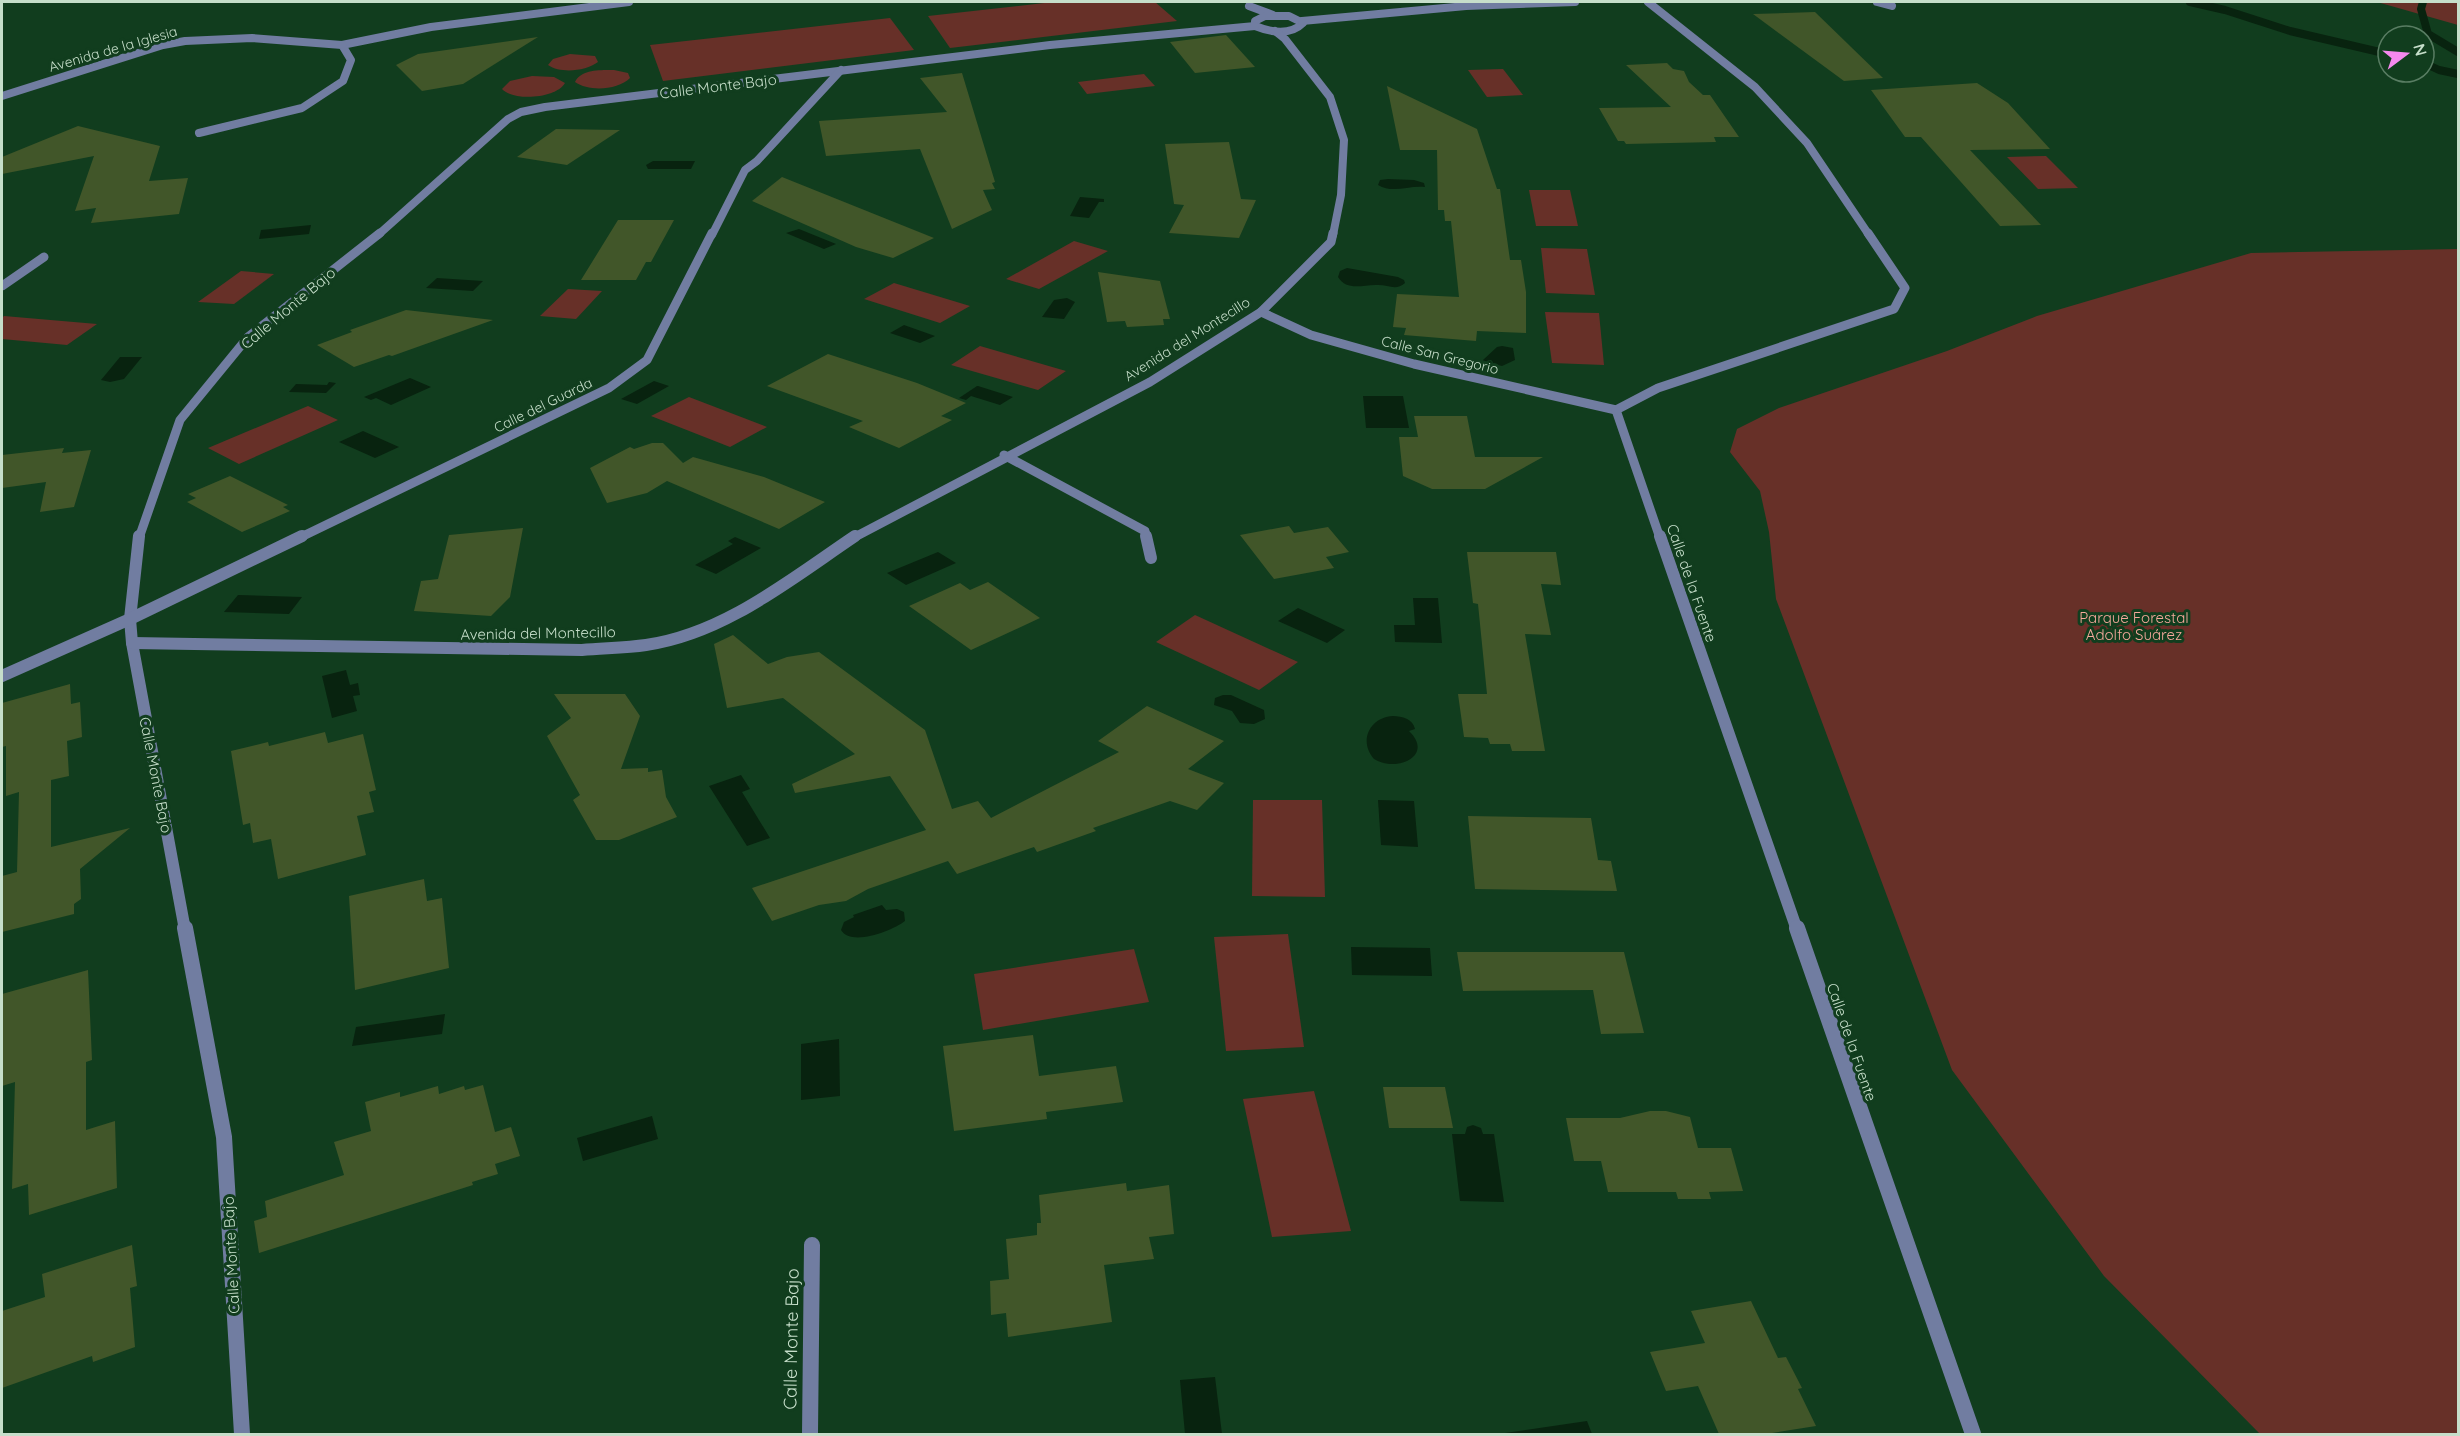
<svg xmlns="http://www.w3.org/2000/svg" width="2460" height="1436" viewBox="0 0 2460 1436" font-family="Quicksand,sans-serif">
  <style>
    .green { fill: #673028 }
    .water { fill: #08230f }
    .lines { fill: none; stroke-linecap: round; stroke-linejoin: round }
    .stream { stroke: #08230f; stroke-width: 8 }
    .building { fill: #415629 }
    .minor-far3 { stroke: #717da1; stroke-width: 8 }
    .minor-far2 { stroke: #717da1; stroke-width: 9 }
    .minor-far1 { stroke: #717da1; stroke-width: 12 }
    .minor { stroke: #717da1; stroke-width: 16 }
    .labels { text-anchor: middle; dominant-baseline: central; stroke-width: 6; stroke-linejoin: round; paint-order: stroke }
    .far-street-label { font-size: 14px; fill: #c6deca; stroke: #113d1e }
    .street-label { font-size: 15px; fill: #c6deca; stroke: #113d1e }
    .park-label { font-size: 15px; fill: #f6a99c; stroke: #113d1e }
    .near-street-label { font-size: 18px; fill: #c6deca; stroke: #113d1e }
  </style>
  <rect width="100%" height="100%" fill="#113d1e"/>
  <g class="green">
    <polygon points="1053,2 1155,2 1177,21 950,48 928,16"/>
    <polygon points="2377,2 2458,2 2458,25"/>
    <polygon points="890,18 914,50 663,81 650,45"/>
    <path d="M570,54L595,56L598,62C586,71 561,74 548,65L553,59Z"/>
    <polygon points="1503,69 1523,95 1487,97 1468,70"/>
    <path d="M614,70L628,73L630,78C618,90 589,92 575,82C581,69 601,70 614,70Z"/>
    <polygon points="1144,74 1155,86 1087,94 1078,82"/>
    <path d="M532,76L554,77L565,83C557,98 514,102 502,89L510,81Z"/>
    <polygon points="2046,156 2078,188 2038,189 2007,157"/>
    <polygon points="1529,190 1570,190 1578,226 1536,226"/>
    <polygon points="1074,241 1108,251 1039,289 1006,279"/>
    <polygon points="1541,248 1587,249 1595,295 1546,293"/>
    <polygon points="2458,249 2458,1434 2260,1434 2104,1276 1952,1070 1776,599 1769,532 1760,491 1730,452 1737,429 1779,408 1947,351 2037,316 2251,253"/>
    <polygon points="241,271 274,274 234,304 198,302"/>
    <polygon points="894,283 970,306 940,323 864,299"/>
    <polygon points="568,289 602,291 576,319 540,316"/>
    <polygon points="1545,312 1599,313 1604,365 1552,363"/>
    <polygon points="4,316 97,324 67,345 2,339 2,318"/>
    <polygon points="980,346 1066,371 1038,390 951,365"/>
    <polygon points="689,397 767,427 730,447 651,416"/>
    <polygon points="308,406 338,420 239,464 208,448"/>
    <polygon points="1195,615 1298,662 1259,690 1156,642"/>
    <polygon points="1253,800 1322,800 1325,897 1252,896"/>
    <polygon points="1288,934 1304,1047 1226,1051 1214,937"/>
    <polygon points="1134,949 1149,1002 983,1030 974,974"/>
    <polygon points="1314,1091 1351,1231 1272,1237 1243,1099"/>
  </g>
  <g class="water">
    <polygon points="653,161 695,161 691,169 648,169 646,165"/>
    <path d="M1388,179L1414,180L1424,183L1425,187C1409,185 1393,194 1378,185L1380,180Z"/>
    <polygon points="1080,197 1104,199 1104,202 1099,202 1089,218 1070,216"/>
    <polygon points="311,225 309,234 259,239 261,230"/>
    <polygon points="799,229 836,244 824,249 786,233"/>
    <path d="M1347,268L1398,277L1404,280L1405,283C1396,291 1389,285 1378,285C1364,284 1347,292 1338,277L1340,271Z"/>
    <polygon points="437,278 483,281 473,291 426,288"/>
    <polygon points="1067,298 1075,302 1064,319 1042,317 1054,300"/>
    <polygon points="904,325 935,336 920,343 890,333"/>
    <polygon points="1502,346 1513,348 1515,360 1502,366 1485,362 1483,360 1497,347"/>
    <polygon points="120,357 142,357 124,379 110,382 101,380"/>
    <polygon points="410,378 431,387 391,405 376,398 371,400 364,397"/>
    <polygon points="654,381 669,386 637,404 621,399"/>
    <polygon points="329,382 336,383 326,393 289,392 296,384 327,385"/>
    <polygon points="977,386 978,386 1013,397 1000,405 971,396 966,400 959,398"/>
    <polygon points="1363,396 1403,396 1409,428 1366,428"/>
    <polygon points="363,431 399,447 375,458 339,442"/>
    <polygon points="735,537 761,548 716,574 695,565 733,544 728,541"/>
    <polygon points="938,552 956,563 906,585 887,573"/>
    <polygon points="238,595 302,597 289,614 224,612"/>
    <polygon points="1413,598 1438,598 1442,643 1395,642 1394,625 1415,625"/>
    <polygon points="1298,608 1345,630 1327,643 1278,621"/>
    <polygon points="346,670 350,685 358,683 360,695 353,696 357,711 332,718 322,676"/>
    <polygon points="1223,695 1231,695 1264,710 1265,719 1254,724 1240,723 1232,711 1214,705 1215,698"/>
    <path d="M1393,716C1402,716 1413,719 1415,729L1409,731C1435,756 1396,773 1374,759C1358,741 1370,717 1393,716Z"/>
    <polygon points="741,775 750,789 742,792 770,838 747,846 709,786"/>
    <polygon points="1378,800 1414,801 1418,847 1381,845"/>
    <path d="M882,905L886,910L897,909L904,912L905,921C892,931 851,947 841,930L844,922L854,917L853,915Z"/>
    <polygon points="1351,947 1430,948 1432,976 1352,975"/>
    <polygon points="445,1014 442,1034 352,1046 356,1027"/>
    <polygon points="839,1039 840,1096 801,1100 801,1044"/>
    <polygon points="652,1116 658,1139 583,1161 577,1138"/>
    <polygon points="1473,1125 1481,1128 1483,1134 1494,1134 1504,1202 1460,1201 1452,1134 1465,1134 1467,1127"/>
    <polygon points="1215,1377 1222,1434 1185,1434 1180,1380"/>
    <polygon points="1587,1421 1592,1434 1498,1434"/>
  </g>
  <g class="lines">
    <g class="stream">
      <polyline points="2190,2 2225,10 2290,31 2388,54"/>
      <polyline points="2423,2 2421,9 2428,34 2458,52"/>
      <polyline points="2424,63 2439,70 2458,74"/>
    </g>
  </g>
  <g class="building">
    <polygon points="1815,12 1883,78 1844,81 1753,14"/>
    <polygon points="1226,35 1255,67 1195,73 1170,42"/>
    <polygon points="538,37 463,84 422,91 396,65 418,54"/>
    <polygon points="1667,63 1673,69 1684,71 1689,82 1703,95 1710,95 1739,137 1714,137 1716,142 1626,144 1624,141 1618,141 1599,108 1671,107 1626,65"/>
    <polygon points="962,73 995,182 992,183 995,189 983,190 992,210 952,229 920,149 826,156 819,121 947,112 920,78"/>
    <polygon points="1977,83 2008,103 2050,149 1970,150 2041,225 2000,226 1921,137 1905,137 1871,90"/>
    <polygon points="1387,86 1477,129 1497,189 1500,189 1510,260 1521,260 1526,292 1526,333 1477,331 1476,341 1404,335 1406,328 1393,327 1397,294 1459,297 1451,221 1445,221 1444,210 1438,210 1437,150 1400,150"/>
    <polygon points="78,126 160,146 149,181 188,178 179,214 91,223 96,208 75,211 94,156 2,174 2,157"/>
    <polygon points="556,129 620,130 567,165 517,157"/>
    <polygon points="1229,142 1241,199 1256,200 1239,238 1169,233 1184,205 1174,204 1165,144"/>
    <polygon points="782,177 934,238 893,258 856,247 752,201"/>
    <polygon points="618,220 674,220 651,262 646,262 636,280 581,280"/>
    <polygon points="1098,272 1160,281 1170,319 1163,319 1164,325 1127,327 1125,321 1107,322"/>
    <polygon points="406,310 493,320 392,356 389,355 354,367 317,345 352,332 350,330"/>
    <polygon points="828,354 917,383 966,403 941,416 952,420 899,448 849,427 863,421 767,386"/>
    <polygon points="1414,416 1467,416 1475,457 1543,457 1485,489 1432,489 1403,476 1399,437 1418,437"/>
    <polygon points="652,443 663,443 683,463 693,457 764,477 825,502 779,529 667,481 647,493 607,503 590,468 630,447 634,449"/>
    <polygon points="64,448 62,453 91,450 74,507 40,512 46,482 2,488 2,455"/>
    <polygon points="230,476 288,505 283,507 290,511 242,532 187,502 196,498 188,494"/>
    <polygon points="1289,526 1294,533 1328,527 1349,552 1326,557 1334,568 1274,579 1240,535"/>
    <polygon points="523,528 510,597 491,616 414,611 421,581 438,579 449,535"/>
    <polygon points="1467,552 1556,552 1561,585 1541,584 1551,635 1525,634 1545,751 1512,751 1510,744 1490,744 1488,738 1464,737 1458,694 1487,694 1478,604 1473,603"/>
    <polygon points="988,582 1040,618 971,650 909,606 960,583 970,590"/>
    <polygon points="733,635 768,664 787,657 819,652 925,730 952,809 978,801 991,818 1119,752 1098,741 1147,706 1224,741 1188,769 1224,783 1197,810 1170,801 1093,828 1096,831 1037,852 1034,847 957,874 948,861 868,889 846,901 819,905 772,921 752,888 926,830 890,776 795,793 792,784 855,754 783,698 727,708 714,644"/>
    <polygon points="70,684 71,704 80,702 82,737 67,741 69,776 51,780 51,847 130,828 80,869 81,899 74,904 74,914 2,932 2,876 17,872 19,792 6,796 6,746 2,747 2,703"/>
    <polygon points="554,694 625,694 640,716 621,769 648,768 648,772 662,770 666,797 677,817 619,840 596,840 573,800 580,795 547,736 571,718"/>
    <polygon points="325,732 328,743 363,734 376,790 369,792 374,812 357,816 366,855 278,879 271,839 253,843 250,823 243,825 231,751 268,742 269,746"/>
    <polygon points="1468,816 1591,818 1598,860 1611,861 1617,891 1475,889"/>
    <polygon points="424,879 427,901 442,898 449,968 355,990 349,896"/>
    <polygon points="1457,952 1624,952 1644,1033 1601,1034 1593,990 1463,991"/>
    <polygon points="88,970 92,1060 86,1062 86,1130 115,1121 117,1188 29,1215 28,1184 12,1189 15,1082 2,1086 2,994"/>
    <polygon points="1033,1035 1039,1076 1116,1066 1123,1102 1046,1112 1047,1119 954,1131 943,1046"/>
    <polygon points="483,1085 495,1132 511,1127 520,1156 495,1164 498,1174 472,1182 473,1185 259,1253 254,1221 267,1217 265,1201 344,1175 334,1142 371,1131 365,1102 400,1092 400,1097 438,1086 439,1094 464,1086 465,1090"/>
    <polygon points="1383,1087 1445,1087 1453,1128 1389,1128"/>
    <polygon points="1650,1111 1666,1111 1690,1117 1698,1148 1731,1148 1743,1191 1709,1192 1711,1199 1678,1199 1676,1192 1608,1192 1601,1161 1574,1161 1566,1118 1620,1118"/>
    <polygon points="1126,1183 1127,1191 1169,1185 1174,1234 1149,1237 1154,1259 1104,1265 1112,1322 1008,1337 1006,1313 991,1315 990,1281 1009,1279 1006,1239 1037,1235 1037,1223 1041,1223 1039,1195"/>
    <polygon points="132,1245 137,1286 130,1288 135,1347 93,1362 92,1356 2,1388 2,1311 45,1297 42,1274"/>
    <polygon points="1751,1301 1778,1358 1786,1357 1802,1388 1798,1389 1816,1426 1766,1434 1719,1434 1698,1386 1666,1391 1650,1352 1705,1343 1691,1311"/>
  </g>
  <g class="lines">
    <g class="minor-far3">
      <polyline points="1648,2 1755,87 1807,143 1869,235"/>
      <polyline points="1877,2 1892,6"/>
      <polyline points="1249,6 1273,15"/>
      <path d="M1265,16H1289L1303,23C1290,36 1270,32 1255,26V21Z"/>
      <polyline points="1302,21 1466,6 1575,2"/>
      <polyline points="1275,31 1285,39 1330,97 1344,140 1341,195 1333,235"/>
      <polyline points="342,45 431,27 629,2"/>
      <polyline points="2,96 163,45 185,41 252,38 342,45 351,60 343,81 302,108 199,133"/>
      <polyline points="378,235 508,119 521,112 545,107 1050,45 1255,26"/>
      <polyline points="712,235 745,170 757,161 841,70"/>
    </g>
    <g class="minor-far2">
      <polyline points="2,286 44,257"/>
      <polyline points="1261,312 1311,335 1414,364 1616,410"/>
      <polyline points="1004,455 1145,531 1146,538"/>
      <polyline points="139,538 180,420 248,337 380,233"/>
      <polyline points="299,538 609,388 647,360 712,233"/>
      <polyline points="853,538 1150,382 1261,312 1331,242 1333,233"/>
      <polyline points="1660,538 1616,410 1658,388 1894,309 1905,288 1868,233"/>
    </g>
    <g class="minor-far1">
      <polyline points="139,536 130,619 132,643 185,930"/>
      <polyline points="1146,536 1151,558"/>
      <polyline points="1660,536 1797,930"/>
      <path d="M132,643L582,650C603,648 625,648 646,645C724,634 791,579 855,536"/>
      <polyline points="2,676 130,619 302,536"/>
    </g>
    <g class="minor">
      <polyline points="185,928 224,1137 242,1434"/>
      <polyline points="1797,928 1973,1434"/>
      <polyline points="810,1434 812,1245"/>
    </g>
  </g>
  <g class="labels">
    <g class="far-street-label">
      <text transform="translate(113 49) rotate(-16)">Avenida de la Iglesia</text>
      <text transform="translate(1187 339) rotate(-32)">Avenida del Montecillo</text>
      <text transform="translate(1440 355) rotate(14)">Calle San Gregorio</text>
      <text transform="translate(543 405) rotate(-26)">Calle del Guarda</text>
    </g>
    <g class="street-label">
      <text transform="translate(718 86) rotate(-7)">Calle Monte Bajo</text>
      <text transform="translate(288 308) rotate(-40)">Calle Monte Bajo</text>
      <text transform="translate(1692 583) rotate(71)">Calle de la Fuente</text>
      <text transform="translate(538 633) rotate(-1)">Avenida del Montecillo</text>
      <text transform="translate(156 775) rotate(79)">Calle Monte Bajo</text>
      <text transform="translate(1852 1042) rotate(71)">Calle de la Fuente</text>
      <text transform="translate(231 1255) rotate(-93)">Calle Monte Bajo</text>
    </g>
    <g class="park-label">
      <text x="2134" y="617">Parque Forestal<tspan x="2134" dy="17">Adolfo Suárez</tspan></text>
    </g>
    <g class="near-street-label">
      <text transform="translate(791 1339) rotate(-89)">Calle Monte Bajo</text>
    </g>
  </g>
  <rect width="2460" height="1436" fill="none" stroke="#c6deca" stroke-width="6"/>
  <g transform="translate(2406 54) rotate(74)"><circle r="28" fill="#113d1e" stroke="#597d63" stroke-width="1.5"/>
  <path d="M0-4.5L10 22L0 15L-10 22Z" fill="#f589ee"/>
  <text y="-9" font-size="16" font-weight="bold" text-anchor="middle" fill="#c6deca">N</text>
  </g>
</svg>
